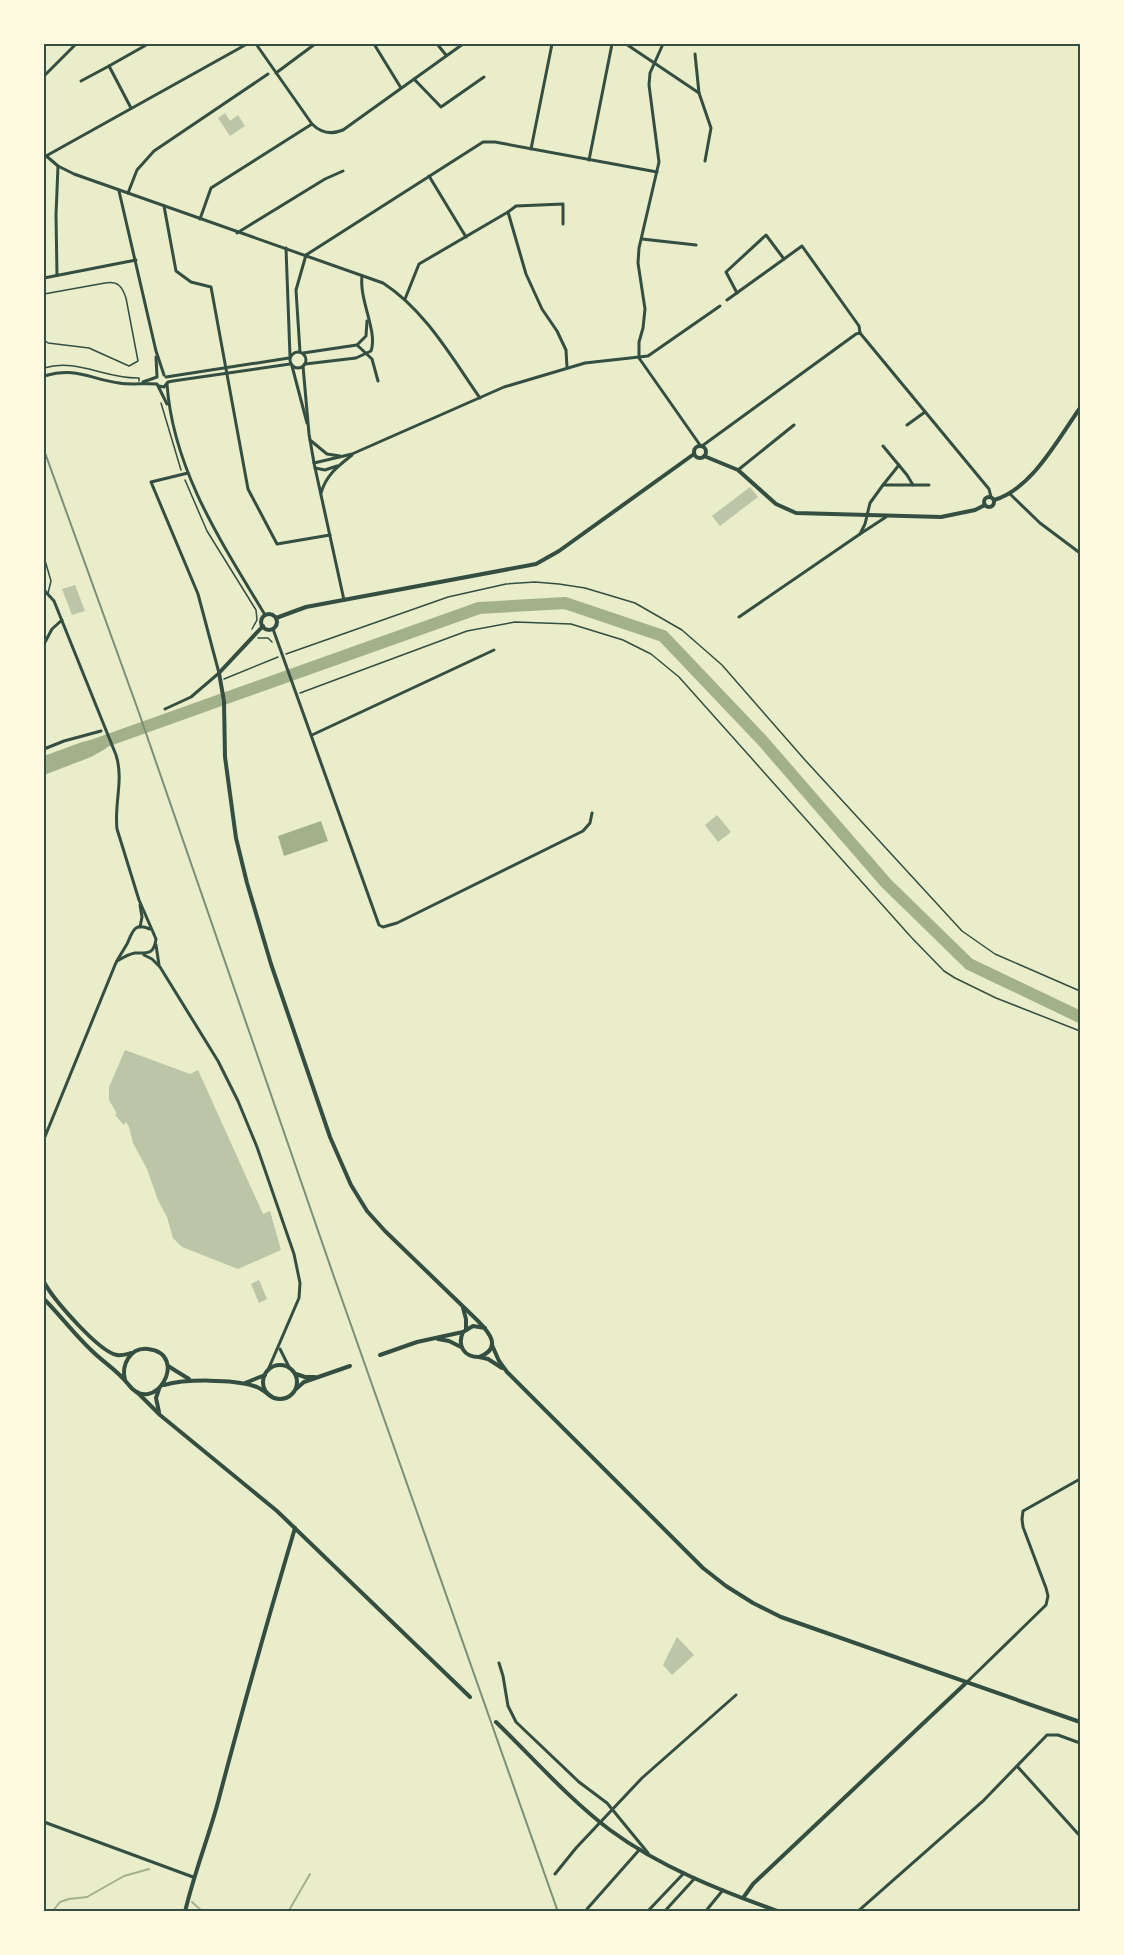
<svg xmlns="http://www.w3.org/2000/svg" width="1124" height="1955" viewBox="0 0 1124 1955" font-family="'Archivo Narrow',sans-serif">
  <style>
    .water { fill: #a3b18a }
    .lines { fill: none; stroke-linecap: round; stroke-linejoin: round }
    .stream { stroke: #a3b18a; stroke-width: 2 }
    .river { stroke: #a3b18a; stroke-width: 12 }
    .building { fill: #bcc5a7 }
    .path { stroke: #344e41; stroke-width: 1.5 }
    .service { stroke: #344e41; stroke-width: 1.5 }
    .minor { stroke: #344e41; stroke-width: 3 }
    .tertiary { stroke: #344e41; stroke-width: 4 }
    .secondary { stroke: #344e41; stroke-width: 4 }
    .rail { stroke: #7c8e77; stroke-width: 2 }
    .neatline { fill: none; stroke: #344e41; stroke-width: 2 }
  </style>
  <rect width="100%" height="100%" fill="#e9edc9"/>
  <g class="water">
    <polygon points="103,737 107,748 91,757 44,775 44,756 82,742"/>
    <polygon points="321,821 328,841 284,856 278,836"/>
  </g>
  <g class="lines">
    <g class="stream">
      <polyline points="192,1902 203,1912"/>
      <polyline points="52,1912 60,1902 69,1899 87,1897 124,1876 149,1869"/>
      <polyline points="288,1912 310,1874"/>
    </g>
    <polyline class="river" points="89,747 479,608 565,603 663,636 761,739 886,883 969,964 1080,1017"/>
  </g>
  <g class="building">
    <polygon points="225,113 230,121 238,115 245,126 230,136 218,118"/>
    <polygon points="750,487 758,497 720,526 712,516"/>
    <polygon points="75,585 85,611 72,615 62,589"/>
    <polygon points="717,815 731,832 718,842 705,825"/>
    <polygon points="125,1050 190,1074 198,1070 263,1214 270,1211 281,1250 238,1269 182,1247 173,1238 167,1217 158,1200 147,1169 133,1143 129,1127 126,1122 124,1125 115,1115 117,1114 109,1100 109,1087"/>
    <polygon points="259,1280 267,1299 259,1303 251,1284"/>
    <polygon points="677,1637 694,1655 672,1675 663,1665"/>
  </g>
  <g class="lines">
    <g class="path">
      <path d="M44,294L105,283C118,281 122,286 126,298L138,361L129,366L89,348L48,343L44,340"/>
      <path d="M44,368C77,358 105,379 139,378V381"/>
      <polyline points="161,403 181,470"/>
      <polyline points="185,480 207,531 256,610 257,620 252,629"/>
      <polyline points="258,638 268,638 272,642"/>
      <polyline points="286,654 448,597 506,584 535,582 559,584 585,588 635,603 682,630 722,665 805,760 962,931 995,954 1080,991"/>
      <polyline points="224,679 278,657"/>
      <polyline points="300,693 467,631 515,622 571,624 623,640 651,654 679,677 911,937 944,971 955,978 996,998 1080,1031"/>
    </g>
    <polyline class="service" points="44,557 51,581 48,593"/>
    <g class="minor">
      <path d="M256,44L312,124C321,133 331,135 343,130L463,44"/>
      <polyline points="374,44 401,88"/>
      <polyline points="437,44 446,55"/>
      <polyline points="626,44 699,93 711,128 705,161"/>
      <polyline points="663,44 650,73 649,85 659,162 639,248 638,263 645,309 643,328 639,342 639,358 700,445"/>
      <polyline points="695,54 699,93"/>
      <polyline points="276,73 315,44"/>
      <polyline points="44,76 76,44"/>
      <polyline points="414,79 441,107 484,77"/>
      <polyline points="81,81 109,66"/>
      <polyline points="131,108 109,66 148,44"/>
      <polyline points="531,149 552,44"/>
      <path d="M44,154L58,166L74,174L383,283C425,310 452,358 480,398"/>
      <polyline points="46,156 247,44"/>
      <polyline points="589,160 612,44"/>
      <polyline points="429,176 466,237"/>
      <polyline points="119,191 156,351 164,375"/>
      <polyline points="128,193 137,170 154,151 268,74"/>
      <polyline points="164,206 176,271 191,282 211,287 248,489 277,544 330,535"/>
      <polyline points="508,212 526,274 542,309 557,331 566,350 567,367"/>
      <polyline points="200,219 211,188 312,124"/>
      <polyline points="237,233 325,179 343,171"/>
      <polyline points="642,239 696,245"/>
      <polyline points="286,248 290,356"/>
      <polyline points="306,255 483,142 495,142 657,172"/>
      <polyline points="57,275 56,215 58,166"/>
      <polyline points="44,278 136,260"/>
      <polyline points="737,293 726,272 766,235 784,259"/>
      <polyline points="405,299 419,264 508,212 516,206 563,204 563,224"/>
      <polyline points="727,300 802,246 859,326 860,333"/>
      <polyline points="860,333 984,483 989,489 991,497"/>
      <polyline points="357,345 372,359 378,381"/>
      <circle cx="298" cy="360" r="8"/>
      <polyline points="300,352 296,290 306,255"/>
      <polyline points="303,353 357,345 366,336 367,321"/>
      <path d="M305,364L356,358L371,351C378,332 359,300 362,276"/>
      <polyline points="292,366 307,423"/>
      <polyline points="303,366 309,434 314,463 344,600"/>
      <path d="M44,376C77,367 87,378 119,383C131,385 144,383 157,384L167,404"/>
      <polyline points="166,377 289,358"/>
      <polyline points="143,382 157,377 156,357"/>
      <path d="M167,384C173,470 222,543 265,615"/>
      <polyline points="159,386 164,387 168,382 173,381 290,364"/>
      <polyline points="907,425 925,412"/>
      <polyline points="310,440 327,454 340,456"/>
      <polyline points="702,446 856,334 860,333"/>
      <polyline points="883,446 907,475 913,485"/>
      <polyline points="314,463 352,454 504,387 585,363 648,356 720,306"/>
      <polyline points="315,468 325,470 337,466"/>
      <polyline points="738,470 794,425"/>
      <polyline points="883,485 899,465"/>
      <path d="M321,493C326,475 338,466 352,455"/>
      <polyline points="1010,494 1040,523 1080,553"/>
      <polyline points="886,517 860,534 865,524 870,503 883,485 929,485"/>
      <path d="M44,590L54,601L116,755C124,780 114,803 117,829L139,900L156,939C154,955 147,953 135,953C129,954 122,958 117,961"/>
      <polyline points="739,617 860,534"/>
      <polyline points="273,629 379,925 383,927 397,923 583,831 590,823 592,813"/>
      <polyline points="44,644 52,629 62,620"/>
      <polyline points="165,709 191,697 219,673 198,594 151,482 188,473"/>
      <polyline points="312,735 494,650"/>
      <polyline points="44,749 64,741 101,731"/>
      <polyline points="140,927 142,917 140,905"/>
      <polyline points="156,945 159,965"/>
      <polyline points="144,955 152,959 160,967 218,1061 238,1101 257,1147 294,1254 300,1283 299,1298 268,1370"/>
      <path d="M44,1139L115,965C118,958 123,951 127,944C133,932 133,922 150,929"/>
      <polyline points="280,1349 289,1367"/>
      <polyline points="499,1663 503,1676 508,1706 516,1722 579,1782 607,1803 648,1853"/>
      <polyline points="968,1681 1046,1605 1048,1596 1046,1588 1023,1527 1022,1519 1023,1511 1080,1479"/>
      <polyline points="1017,1766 1080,1836"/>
      <polyline points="44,1822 193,1877"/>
      <polyline points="555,1874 576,1848 642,1778 736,1695"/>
      <polyline points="587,1909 640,1849"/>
      <polyline points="647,1912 684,1873"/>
      <polyline points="664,1912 695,1878"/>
      <polyline points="705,1912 723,1890"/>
      <polyline points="857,1912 984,1800 1047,1735 1058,1735 1080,1743"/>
    </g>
    <g class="tertiary">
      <circle cx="700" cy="452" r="6"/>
      <polyline points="704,456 738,470 776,504 796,513 941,517 975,510 985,505"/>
      <circle cx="989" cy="502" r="5"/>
      <path d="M994,500C1032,489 1058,439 1080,408"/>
      <circle cx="269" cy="622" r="8"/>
      <polyline points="276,618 306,607 536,564 559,551 694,454"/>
      <polyline points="219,673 263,626"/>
      <polyline points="137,1392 160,1415 277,1511 470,1697"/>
      <polyline points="159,1412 156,1398 159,1389"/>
      <path d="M496,1722C533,1758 569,1799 610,1830C660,1867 721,1891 780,1912"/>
      <polyline points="743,1898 753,1884 967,1682"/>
      <path d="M185,1912C194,1873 208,1839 218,1802C242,1710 268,1619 295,1528"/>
    </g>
    <g class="secondary">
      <path d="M219,673L224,701L225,757L236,838L247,883L271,964L330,1137L351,1185L367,1211L385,1231L477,1320C489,1332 503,1348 479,1357C464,1357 457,1346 463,1332L473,1326L485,1328"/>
      <path d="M44,1282C53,1299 99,1352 117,1355C122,1356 127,1354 132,1353"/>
      <path d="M44,1299C60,1315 74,1334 91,1350C103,1362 117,1370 128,1384C154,1419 191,1354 148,1349C130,1347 121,1365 125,1380"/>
      <polyline points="463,1308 466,1319 466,1330"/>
      <polyline points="438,1339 449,1341 461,1347"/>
      <polyline points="492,1345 499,1361 507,1372 703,1568 726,1586 753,1603 781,1617 1080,1722"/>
      <polyline points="380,1355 417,1342 463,1332"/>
      <polyline points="479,1357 488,1359 502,1368"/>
      <circle cx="280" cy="1382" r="17"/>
      <polyline points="168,1366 189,1379"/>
      <polyline points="296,1374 305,1377 315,1377"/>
      <polyline points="245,1383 265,1375"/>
      <path d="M164,1385C185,1379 233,1379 254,1386C260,1388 265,1392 271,1396"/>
      <polyline points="296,1389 304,1382 350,1366"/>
    </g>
    <polyline class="rail" points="44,450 138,710 333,1274 558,1912"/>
  </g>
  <rect width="1124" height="1955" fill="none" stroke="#fefae0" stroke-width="90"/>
  <rect x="45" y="45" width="1034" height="1865" class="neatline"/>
</svg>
